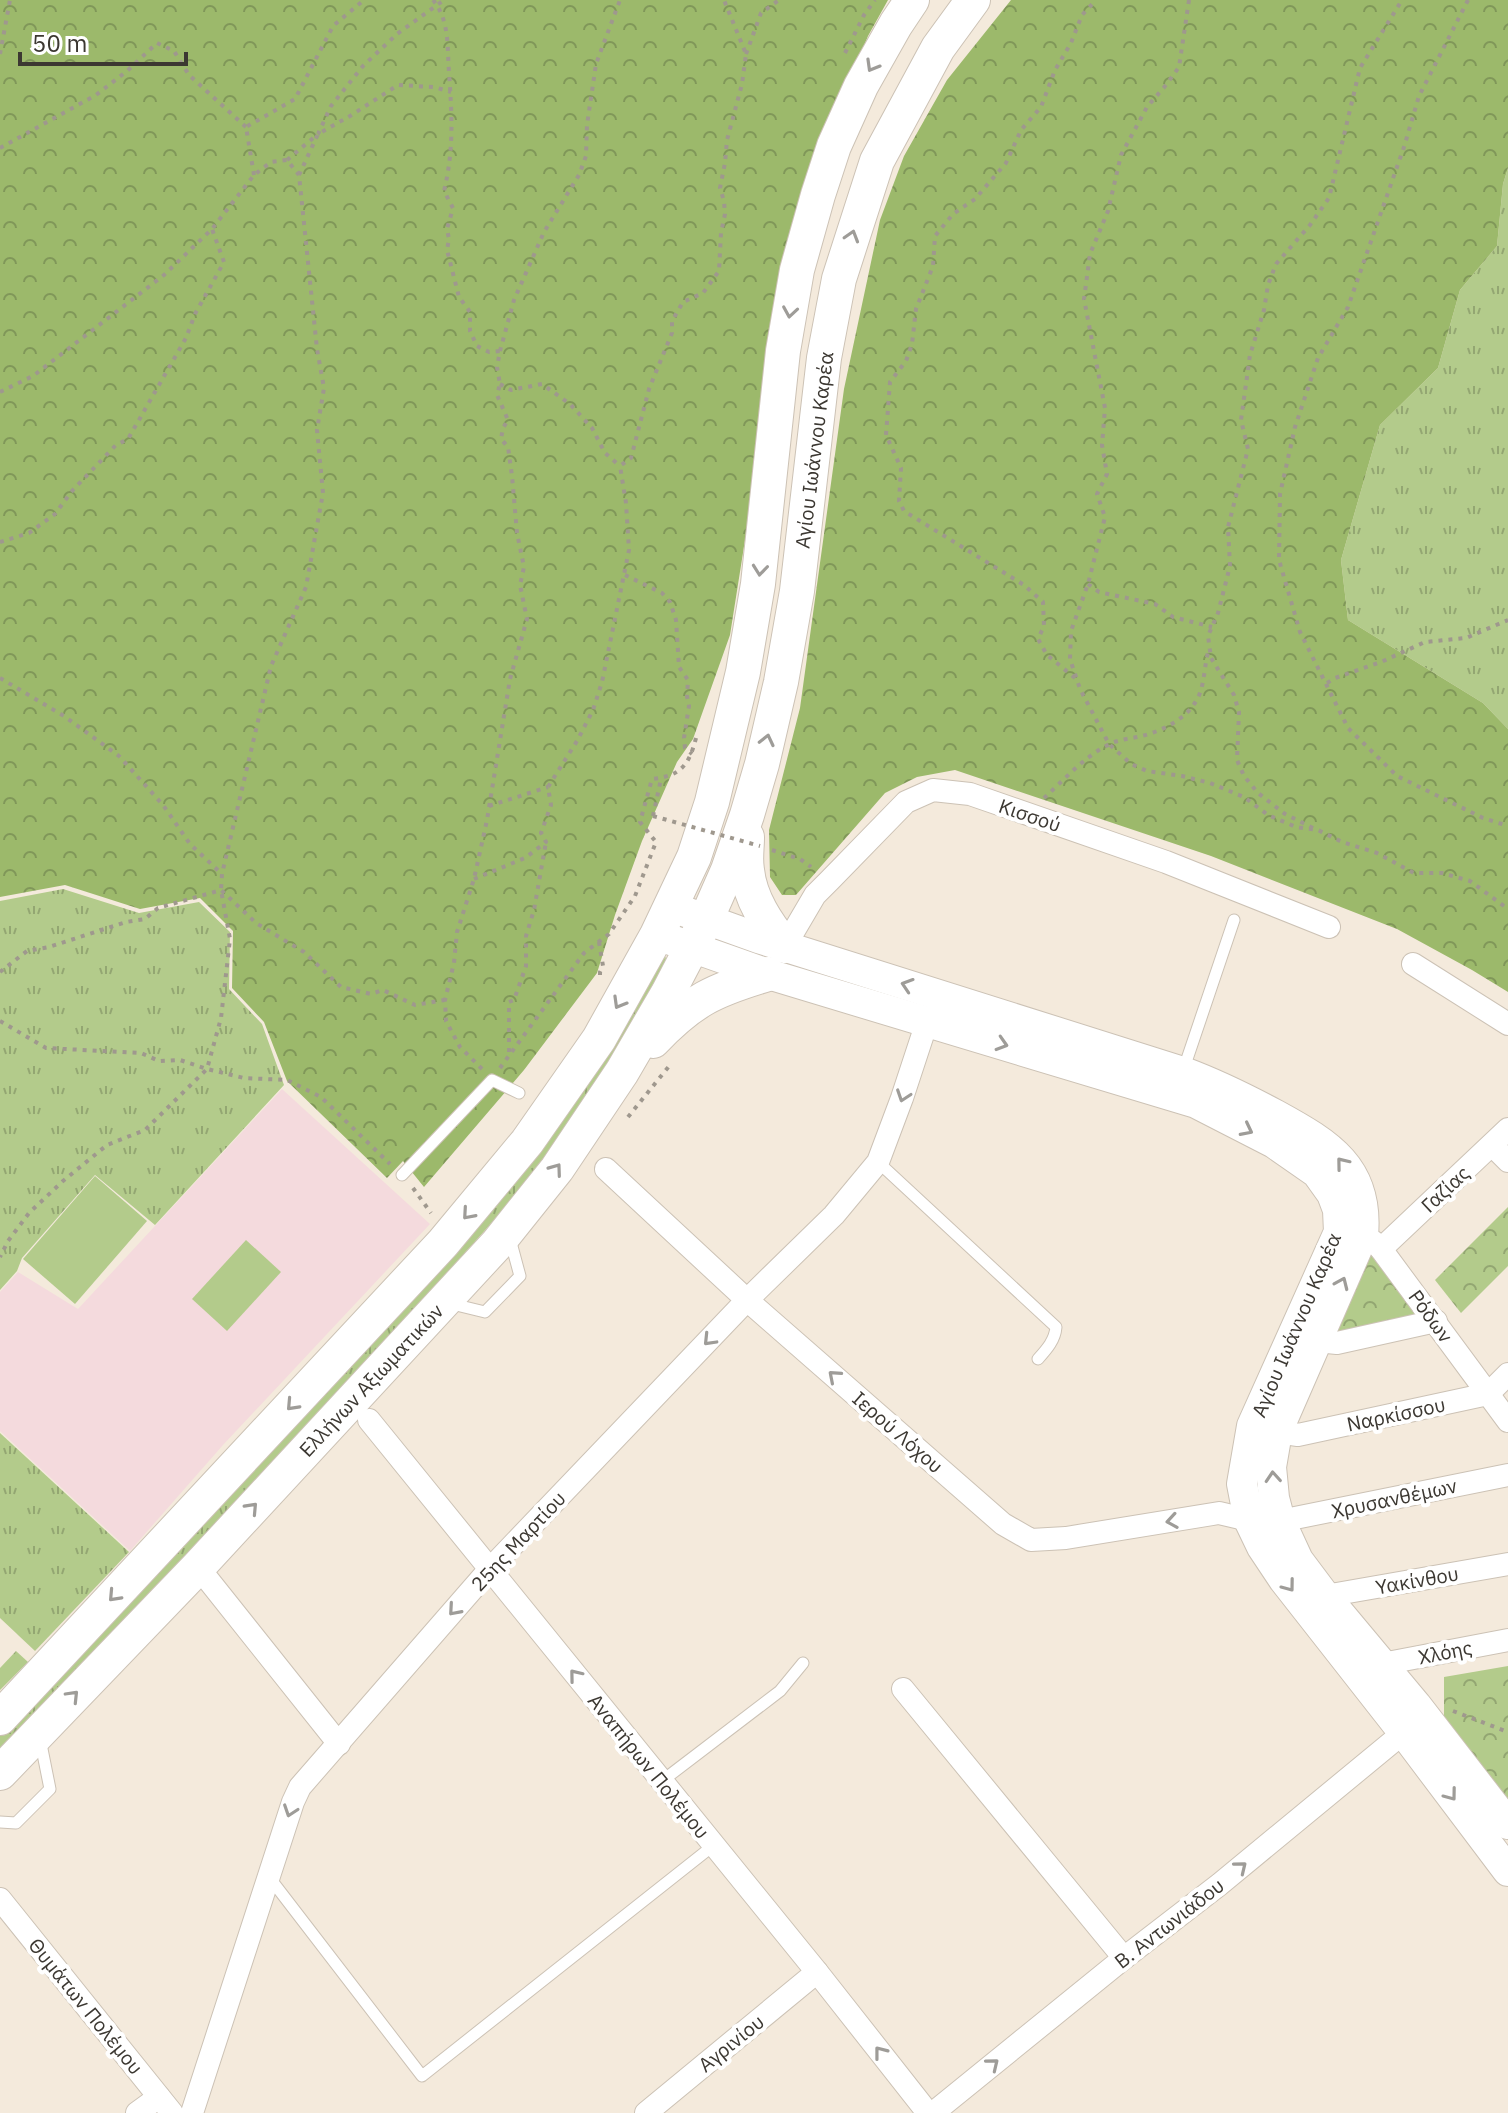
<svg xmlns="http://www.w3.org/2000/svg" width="1508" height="2113" viewBox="0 0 1508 2113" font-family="'IBM Plex Sans',sans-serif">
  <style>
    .education { fill: #f4dadd }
    .grass { fill: url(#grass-tufts) }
    .forest { fill: url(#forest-crowns) }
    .park { fill: url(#park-crowns) }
    .garden { fill: #b3cb8b }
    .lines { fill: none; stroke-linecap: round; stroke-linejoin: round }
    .lane-casing { stroke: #ccc2b5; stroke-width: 13 }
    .street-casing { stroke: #ccc2b5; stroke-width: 24 }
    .secondary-casing { stroke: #ccc2b5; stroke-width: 32 }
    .primary-casing { stroke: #ccc2b5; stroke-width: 36 }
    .path { stroke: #9f988e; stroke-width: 4; stroke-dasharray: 4 6; stroke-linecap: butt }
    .lane { stroke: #fff; stroke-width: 11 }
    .street { stroke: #fff; stroke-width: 22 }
    .secondary { stroke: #fff; stroke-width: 30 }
    .primary { stroke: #fff; stroke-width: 34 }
    .path-bridge { stroke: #9f988e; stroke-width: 4; stroke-dasharray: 4 6; stroke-linecap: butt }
    .oneway { stroke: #9e9c98 }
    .labels { text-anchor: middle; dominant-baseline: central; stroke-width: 8; stroke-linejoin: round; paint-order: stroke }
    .street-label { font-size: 20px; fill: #3c3832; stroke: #fff }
  </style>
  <defs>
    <pattern id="grass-tufts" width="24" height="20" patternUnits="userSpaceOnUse" patternTransform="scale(2)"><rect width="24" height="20" fill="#b3cb8b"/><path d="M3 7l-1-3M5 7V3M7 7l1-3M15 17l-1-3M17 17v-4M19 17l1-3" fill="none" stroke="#93a672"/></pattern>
    <pattern id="forest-crowns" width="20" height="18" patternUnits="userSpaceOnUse" patternTransform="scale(2)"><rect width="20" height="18" fill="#9cb96b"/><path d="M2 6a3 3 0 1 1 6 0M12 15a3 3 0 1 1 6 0" fill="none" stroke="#809759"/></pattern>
    <pattern id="park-crowns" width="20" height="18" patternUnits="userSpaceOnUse" patternTransform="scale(2)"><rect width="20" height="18" fill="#b3cb8b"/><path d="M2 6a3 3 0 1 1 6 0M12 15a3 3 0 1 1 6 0" fill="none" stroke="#93a672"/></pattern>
  </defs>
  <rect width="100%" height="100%" fill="#f4eadc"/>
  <polygon class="education" points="282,1089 430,1224 223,1445 130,1551 0,1431 0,1292 18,1272 78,1309"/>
  <g class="grass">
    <polygon points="1508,168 1508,729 1483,703 1348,620 1341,560 1380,425 1438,368 1460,290 1497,246 1503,184"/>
    <polygon points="63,889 139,913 199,902 230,932 229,989 262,1024 284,1085 155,1225 95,1175 22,1258 17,1271 0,1290 0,901"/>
    <path d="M666,957L665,965C638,1014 612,1065 580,1111C512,1208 426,1294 347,1381C233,1507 116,1629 0,1752V1733L186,1539L656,965Z"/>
    <polygon points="0,1433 129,1552 35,1651 0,1618"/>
    <polygon points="16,1651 28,1662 0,1690 0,1668"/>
  </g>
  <g class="forest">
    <polygon points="0,0 888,0 868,36 827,137 752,496 730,635 693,739 677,762 642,841 615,915 597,973 524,1070 424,1187 403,1161 387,1178 287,1081 264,1022 232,988 233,931 200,898 140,909 65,885 0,897"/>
    <polygon points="1011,0 1508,0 1508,168 1503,184 1497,246 1460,290 1438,368 1380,425 1341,560 1348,620 1483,703 1508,729 1508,992 1472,970 1397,929 1211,856 955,770 917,777 885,793 796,895 782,895 770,877 769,830 800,708 844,389 880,220 904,156 947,80"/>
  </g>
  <g class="park">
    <polygon points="1508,1207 1508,1266 1461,1313 1435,1280"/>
    <polygon points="1371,1251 1420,1318 1336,1334"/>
    <polygon points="1508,1666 1508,1801 1444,1721 1444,1677"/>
  </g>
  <g class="garden">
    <polygon points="95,1176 147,1221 75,1304 23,1259"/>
    <polygon points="246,1240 281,1272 227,1331 192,1299"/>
  </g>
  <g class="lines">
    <g class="lane-casing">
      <g id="lane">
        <polyline points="1183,1071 1234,920"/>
        <path d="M878,1162L1056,1327C1055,1340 1047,1349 1038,1359"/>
        <polyline points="402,1175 492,1080 519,1093"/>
        <polyline points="448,1303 485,1312 520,1276 510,1239"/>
        <polyline points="662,1781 780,1691 803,1663"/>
        <polyline points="0,1822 16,1823 50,1789 40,1739"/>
        <polyline points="269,1877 422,2076 714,1845"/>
      </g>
    </g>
    <g class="street-casing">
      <g id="street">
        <polyline points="785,946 815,895 830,880 906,802 933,790 970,794 1166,862 1329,927"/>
        <polyline points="1413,964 1508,1024"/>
        <polyline points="1492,1145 1508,1161"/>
        <polyline points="606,1169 747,1300 1003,1524 1031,1540 1066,1538 1219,1513 1249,1520 1280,1521 1508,1475"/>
        <path d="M1349,1233C1363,1235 1372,1238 1381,1249L1508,1421"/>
        <polyline points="1381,1249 1508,1129"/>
        <polyline points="1317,1341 1337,1343 1436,1321"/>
        <polyline points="369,1420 817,1972 928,2113"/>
        <polyline points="1277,1432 1298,1435 1488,1394 1508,1374"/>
        <polyline points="198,1567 339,1744"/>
        <polyline points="1325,1596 1508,1564"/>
        <polyline points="1382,1664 1508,1640"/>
        <polyline points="903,1689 1124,1958"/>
        <polyline points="0,1899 172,2113"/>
        <polyline points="137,2113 159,2097"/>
        <polyline points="192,2113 293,1802 300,1787 489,1570 747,1300 834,1215 878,1162 902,1098 927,1022"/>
        <polyline points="646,2113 817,1972"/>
        <polyline points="933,2113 1124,1958 1220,1884 1414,1724"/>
      </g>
    </g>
    <g class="secondary-casing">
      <g id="secondary">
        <path d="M672,907L758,938L1186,1073C1218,1085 1246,1099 1276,1115C1329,1144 1369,1168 1363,1235L1277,1432L1271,1467L1274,1498L1280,1521L1298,1560L1325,1596L1416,1705L1508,1824"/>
        <polyline points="657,935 768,974 1196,1103 1274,1143 1317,1173 1332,1194 1338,1210 1339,1232 1252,1426 1242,1484 1249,1520 1262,1547 1284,1580 1404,1733 1508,1871"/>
      </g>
    </g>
    <g class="primary-casing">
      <g id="primary">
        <path d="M747,837C747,848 745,859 747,870C750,899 767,924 785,946"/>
        <path d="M653,1041C692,1000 714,990 768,974"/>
        <polyline points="0,1718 443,1243 527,1142 599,1039 657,935 694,857 712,802 743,672 758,584 783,351 797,270 818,195 834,146 861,86 896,24 912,0"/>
        <polyline points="0,1773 198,1567 497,1244 557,1169 622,1072 668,993 706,920 728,870 747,815 762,764 781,682 797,591 824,358 839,279 877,161 938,48 973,0"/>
      </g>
    </g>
    <g class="path">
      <path d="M433,0C450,21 447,47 449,72C452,115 454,150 444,191L453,208L447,229L449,239L447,250L459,297L470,312V331L477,346L489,352L500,351"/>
      <polyline points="1189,0 1179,67 1166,85 1147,107 1121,155 1108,211 1090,254 1084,299 1105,408 1102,445 1107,474 1097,494 1105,517 1088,584 1071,631 1070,659 1080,689 1109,744 1131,764 1147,771 1182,776 1210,783 1244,797 1268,815 1296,827 1318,830 1342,842 1377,853 1414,873 1442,873 1470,881 1508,909"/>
      <polyline points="1468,0 1419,96 1404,147 1348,307 1318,358 1295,427 1280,494 1279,560 1300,632 1348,728 1397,776 1483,818 1508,826"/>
      <polyline points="845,53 864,15 875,0"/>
      <polyline points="0,54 10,0"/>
      <polyline points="746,54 761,13 779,0"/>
      <polyline points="0,148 96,95 127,71 157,43 174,51 189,75 246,127"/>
      <polyline points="287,160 318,134 331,106 363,66 397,34 444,0"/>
      <polyline points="254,175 246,127 295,99 333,26 364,0"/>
      <polyline points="299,175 318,134 350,116 398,85 434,87 451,92"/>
      <polyline points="500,384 511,390 542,384 570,404 592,428 605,453 620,466"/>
      <polyline points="0,392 33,376 164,275 212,229 254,175 271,162 287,160 299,175 317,349 324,388 317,430 323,493 306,587 271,666 222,874 221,890 230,939 221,1018 207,1069 145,1130 107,1145 63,1181 29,1213 8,1241 0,1257"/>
      <polyline points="0,542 29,533 55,514 72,491 116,445 128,439 186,338 195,314 224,262 212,229"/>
      <polyline points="625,575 662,593 670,602 676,620 679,667 688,680 687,696 689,706 684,738 685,748 692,754"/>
      <polyline points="1088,584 1099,592 1155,604 1173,617 1212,627"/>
      <polyline points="0,678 64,716 119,756 163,805 190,844 222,874"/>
      <polyline points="1075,678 1047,655 1038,639 1044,626 1043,602 1024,585 904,511 899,501 901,468 886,435 890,382 906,361 912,344 916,309 933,266 935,236 953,214 975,199 1006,163 1021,130 1041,107 1055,70 1071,43 1082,15 1096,0"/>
      <polyline points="1327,683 1335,678 1381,662 1425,642 1466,638 1508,620"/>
      <path d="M1044,798C1063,781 1083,758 1106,746C1118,739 1130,739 1142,736C1168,729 1196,714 1202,686C1205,674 1205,662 1209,649"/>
      <polyline points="489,806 548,787"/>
      <polyline points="653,816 661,779"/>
      <polyline points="1313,828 1285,814 1258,793 1244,776 1237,760 1239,712 1234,695 1211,658 1208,636 1218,613 1230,566 1228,527 1248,449 1241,420 1250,355 1264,310 1268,285 1276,264 1310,225 1329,198 1360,68 1402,0"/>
      <polyline points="772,850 800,859 811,867"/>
      <polyline points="474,879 525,858 546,842 541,833 551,805 548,787 577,741 593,710 602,682 629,550 626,503 620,466 631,458 649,389 672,333 672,321 683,302 703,293 719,271 721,233 725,214 724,201 720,188 725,163 727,140 742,84 746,54 724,0"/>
      <polyline points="599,942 603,966 600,972 600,978"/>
      <polyline points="0,972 27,951 49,947 126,922 145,919 158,908 221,890 256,923 304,952 341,987 371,994 383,990 415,1005 445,1000"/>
      <polyline points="0,1021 46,1048 141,1053 159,1061 180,1060 207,1069 244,1078 287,1080 321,1097 390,1164"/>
      <polyline points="509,1052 509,1002 514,1000 526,966 526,936 534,910 546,842"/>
      <path d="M500,1068L584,953L609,934L635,896L656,842L640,822L652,779C681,776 689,765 696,738"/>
      <polyline points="482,1069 460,1047 446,1021 445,1000 454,963 457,932 474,879 487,820 510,679 527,619 520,585 524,567 517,533 512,476 508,447 501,439 503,428 508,420 497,395 500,384 497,367 500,351 514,300 544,232 579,175 586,156 587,125 596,64 620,0"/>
      <polyline points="628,1117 670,1065"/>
      <polyline points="413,1188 431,1213"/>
      <polyline points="1453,1711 1508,1732"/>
    </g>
    <use href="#lane" class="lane"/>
    <use href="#street" class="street"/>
    <use href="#secondary" class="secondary"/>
    <use href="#primary" class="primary"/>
    <polyline class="path-bridge" points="653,816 760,846"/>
  </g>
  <defs><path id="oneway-chevron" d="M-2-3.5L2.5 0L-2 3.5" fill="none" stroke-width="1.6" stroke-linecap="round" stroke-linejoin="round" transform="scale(2)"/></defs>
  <g class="oneway">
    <use href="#oneway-chevron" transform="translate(872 66) rotate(120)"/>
    <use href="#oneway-chevron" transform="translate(852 236) rotate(-73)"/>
    <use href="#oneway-chevron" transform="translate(790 312) rotate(99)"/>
    <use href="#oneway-chevron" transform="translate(760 570) rotate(96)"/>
    <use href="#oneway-chevron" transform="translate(767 740) rotate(-77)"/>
    <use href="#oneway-chevron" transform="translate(907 985) rotate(-162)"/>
    <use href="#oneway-chevron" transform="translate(619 1003) rotate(120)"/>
    <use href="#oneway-chevron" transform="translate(1002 1044) rotate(17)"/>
    <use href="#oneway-chevron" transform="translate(903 1096) rotate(109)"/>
    <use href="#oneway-chevron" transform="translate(1247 1130) rotate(27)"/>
    <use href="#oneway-chevron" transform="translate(1342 1163) rotate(-129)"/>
    <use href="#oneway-chevron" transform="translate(556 1169) rotate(-54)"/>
    <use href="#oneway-chevron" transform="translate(468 1214) rotate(131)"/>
    <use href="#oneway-chevron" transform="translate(1342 1283) rotate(-66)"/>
    <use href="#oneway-chevron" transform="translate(709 1340) rotate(134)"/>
    <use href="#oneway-chevron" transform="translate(834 1376) rotate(-139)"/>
    <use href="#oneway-chevron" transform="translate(292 1405) rotate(133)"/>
    <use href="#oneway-chevron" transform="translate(1273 1477) rotate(-94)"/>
    <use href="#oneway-chevron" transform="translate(252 1508) rotate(-47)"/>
    <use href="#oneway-chevron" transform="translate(1172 1521) rotate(171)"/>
    <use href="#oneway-chevron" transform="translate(1289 1586) rotate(53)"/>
    <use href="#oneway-chevron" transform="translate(114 1596) rotate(133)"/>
    <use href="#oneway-chevron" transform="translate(454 1610) rotate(131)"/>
    <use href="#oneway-chevron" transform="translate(575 1675) rotate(-129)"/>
    <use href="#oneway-chevron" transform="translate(73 1696) rotate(-46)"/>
    <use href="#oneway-chevron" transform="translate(1451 1795) rotate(53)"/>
    <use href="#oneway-chevron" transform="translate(290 1811) rotate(109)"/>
    <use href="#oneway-chevron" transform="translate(1241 1867) rotate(-39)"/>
    <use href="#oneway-chevron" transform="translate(880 2052) rotate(-128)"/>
    <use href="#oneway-chevron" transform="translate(993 2064) rotate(-39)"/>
  </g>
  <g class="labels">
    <g class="street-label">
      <text transform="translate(814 450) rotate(-83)">Αγίου Ιωάννου Καρέα</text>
      <text transform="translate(1030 815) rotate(19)">Κισσού</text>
      <text transform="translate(1445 1189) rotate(-43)">Γαζίας</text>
      <text transform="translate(1431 1316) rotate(54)">Ρόδων</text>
      <text transform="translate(1296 1325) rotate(-67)">Αγίου Ιωάννου Καρέα</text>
      <text transform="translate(371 1380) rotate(-47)">Ελλήνων Αξιωματικών</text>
      <text transform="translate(1396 1414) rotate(-12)">Ναρκίσσου</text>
      <text transform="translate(898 1432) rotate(41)">Ιερού Λόχου</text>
      <text transform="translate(1394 1498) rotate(-12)">Χρυσανθέμων</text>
      <text transform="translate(518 1541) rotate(-47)">25ης Μαρτίου</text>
      <text transform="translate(1417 1580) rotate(-10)">Υακίνθου</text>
      <text transform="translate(1445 1652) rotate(-11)">Χλόης</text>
      <text transform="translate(649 1766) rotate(51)">Αναπήρων Πολέμου</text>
      <text transform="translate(1169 1923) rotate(-38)">Β. Αντωνιάδου</text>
      <text transform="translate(86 2006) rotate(51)">Θυµάτων Πολέµου</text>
      <text transform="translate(731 2043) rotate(-39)">Αγρινίου</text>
    </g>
  </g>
  <path d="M20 52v12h166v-12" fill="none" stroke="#3c3832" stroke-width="4"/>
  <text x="32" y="52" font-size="24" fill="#3c3832" stroke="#ffffff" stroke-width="6" paint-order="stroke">50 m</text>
</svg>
